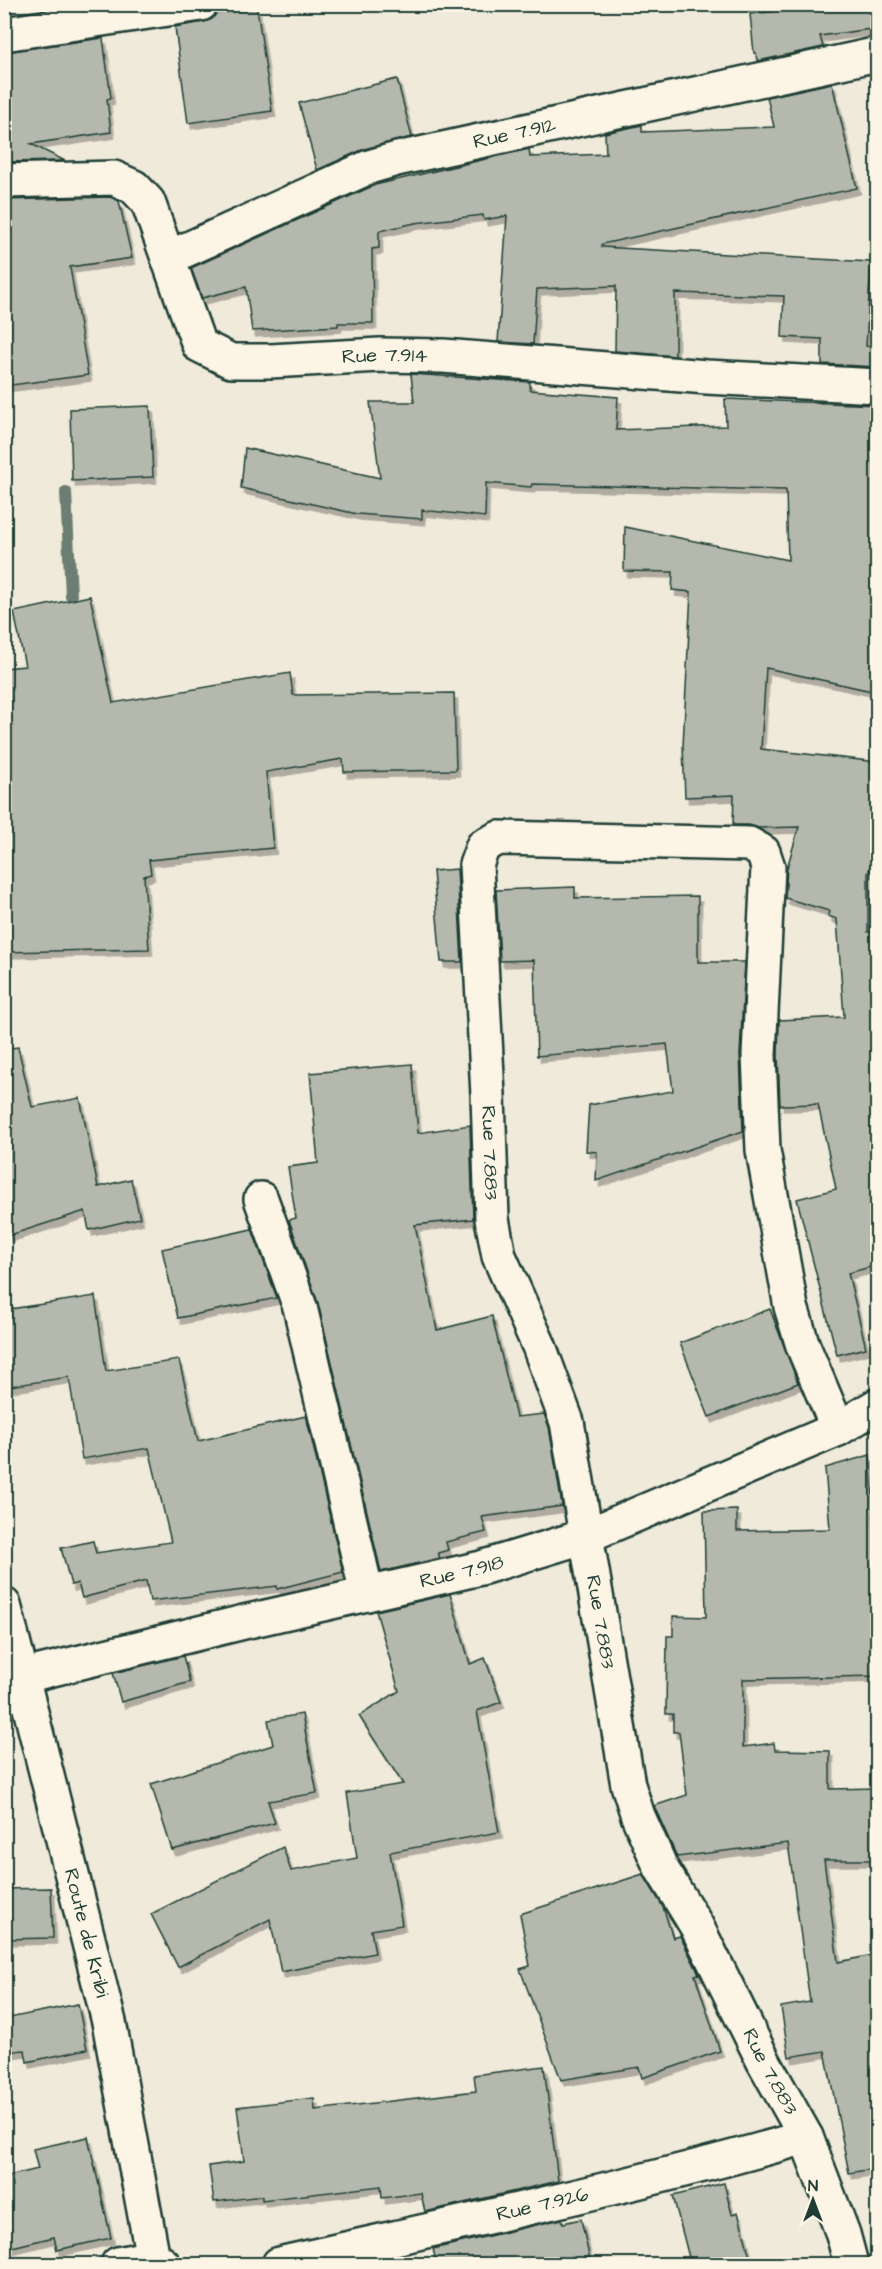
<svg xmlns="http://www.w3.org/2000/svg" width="882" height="2269" viewBox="0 0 882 2269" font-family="'Architects Daughter',sans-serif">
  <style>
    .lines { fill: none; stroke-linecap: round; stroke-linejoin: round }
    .stream { stroke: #6c7d71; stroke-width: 12 }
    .building { fill: #b5b9ad; stroke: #1f3d34; stroke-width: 1.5; filter: url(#shadow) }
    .street-casing { stroke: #1f3d34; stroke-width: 38 }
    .primary-casing { stroke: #1f3d34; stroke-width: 38 }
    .street { stroke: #fcf5e5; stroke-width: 33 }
    .primary { stroke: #fcf5e5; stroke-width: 33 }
    .labels { text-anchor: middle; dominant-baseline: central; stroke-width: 6; stroke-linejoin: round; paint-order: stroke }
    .street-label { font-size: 20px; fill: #1f3d34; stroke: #fcf5e5 }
  </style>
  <defs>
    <filter id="shadow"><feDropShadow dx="3.5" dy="6" stdDeviation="0" flood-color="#0004"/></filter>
  </defs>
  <rect width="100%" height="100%" fill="#efeada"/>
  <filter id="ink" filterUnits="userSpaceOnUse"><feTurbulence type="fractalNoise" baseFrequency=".0167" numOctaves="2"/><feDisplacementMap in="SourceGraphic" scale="12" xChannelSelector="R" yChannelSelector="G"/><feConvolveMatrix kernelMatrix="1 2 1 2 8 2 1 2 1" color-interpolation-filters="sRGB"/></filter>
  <g filter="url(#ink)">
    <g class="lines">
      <polyline class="stream" points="66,492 71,596"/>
    </g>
    <g class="building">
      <polygon points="796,4 878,4 878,28 820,36 823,47 758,61 756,53 754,53 750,14 796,9"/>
      <polygon points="257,8 272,111 188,123 175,27 204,22 212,19 217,13"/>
      <polygon points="103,38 111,98 107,99 111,132 31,144 65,161 4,162 4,52"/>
      <polygon points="397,79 412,137 364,149 317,170 299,103"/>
      <polygon points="832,83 857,188 602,244 602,247 871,262 866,346 878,347 878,367 822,364 822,339 782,337 784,296 675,293 675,356 615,351 616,286 537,289 533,344 498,342 507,216 484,220 483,215 415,223 379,231 379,248 372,249 373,323 338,323 338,326 252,331 246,287 202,298 191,268 375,185 529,149 530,157 606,154 605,133 633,127 642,125 642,132 774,127 767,97"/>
      <polygon points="110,197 119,201 132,258 70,267 88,375 4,386 4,200"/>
      <polygon points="411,374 530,382 530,390 618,397 616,430 726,426 725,399 878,405 878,666 872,691 766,668 761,749 878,762 878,847 868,873 868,932 878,931 878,1265 848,1273 866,1348 837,1355 797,1199 836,1189 818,1104 780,1105 778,1055 779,1020 844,1017 837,919 828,916 829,911 785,898 787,868 799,827 759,828 749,825 733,825 734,795 685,797 683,746 691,592 672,590 673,572 624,571 625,527 788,560 786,490 532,484 531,487 486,483 485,517 422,510 422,519 357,514 241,488 245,448 380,478 370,402 414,402"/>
      <polygon points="150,406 153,477 72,481 70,409"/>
      <polygon points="90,596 113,703 290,673 293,695 454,693 456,770 344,772 343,759 266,772 273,848 149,860 151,874 144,876 149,949 4,952 4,668 25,666 14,612"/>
      <polygon points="457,869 462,962 441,962 433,871"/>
      <polygon points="575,887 575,898 698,896 698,962 745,962 740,1054 743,1131 596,1181 597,1152 586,1151 589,1105 673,1091 667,1044 537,1056 534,960 500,961 496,890"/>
      <polygon points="18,1047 32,1107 80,1098 98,1187 131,1179 140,1218 89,1230 85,1211 4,1237 4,1049"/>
      <polygon points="412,1064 418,1133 470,1125 473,1219 415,1225 437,1330 492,1316 516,1417 544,1414 549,1427 562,1506 482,1517 486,1532 446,1542 448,1550 438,1553 440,1558 381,1572 318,1303 289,1220 296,1218 288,1167 318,1163 310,1073"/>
      <polygon points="252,1229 277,1298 178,1318 162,1249"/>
      <polygon points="95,1296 106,1371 179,1360 198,1441 306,1416 343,1572 277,1589 277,1586 150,1601 146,1581 82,1598 78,1583 71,1585 61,1548 93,1541 96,1553 171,1542 149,1448 82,1459 69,1377 4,1387 4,1310"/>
      <polygon points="770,1309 798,1383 709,1417 680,1343"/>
      <polygon points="870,1455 875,1528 878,1528 878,1676 743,1679 743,1747 774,1743 775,1750 830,1751 830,1789 878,1788 878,1860 824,1860 838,1962 878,1954 878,2168 849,2173 825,2051 789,2057 781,2007 810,2002 788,1843 677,1857 654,1806 687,1795 679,1732 673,1732 673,1714 666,1714 667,1636 673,1636 673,1616 706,1617 704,1511 737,1510 737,1531 830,1529 825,1468"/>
      <polygon points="450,1594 470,1664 485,1658 501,1702 477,1711 499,1832 390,1852 402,1925 371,1930 375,1953 281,1972 270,1919 178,1967 151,1914 283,1847 291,1871 357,1858 347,1793 403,1784 359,1716 399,1691 376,1611"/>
      <polygon points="183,1656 190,1682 121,1702 113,1673"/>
      <polygon points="302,1714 317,1793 268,1801 275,1823 172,1850 151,1784 273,1745 268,1720"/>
      <polygon points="643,1874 663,1907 673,1938 680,1936 699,1974 695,1975 720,2051 642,2078 639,2067 561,2080 520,1969 530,1966 520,1914"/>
      <polygon points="51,1888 53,1938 4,1939 4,1889"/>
      <polygon points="78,2004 87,2049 27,2062 25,2050 4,2052 4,2019"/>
      <polygon points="544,2066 558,2181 425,2212 421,2193 382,2198 381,2186 262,2200 262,2196 214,2202 209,2166 244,2161 237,2107 314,2098 315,2110 476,2091 474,2075"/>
      <polygon points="88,2137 111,2238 57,2250 54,2237 4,2249 4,2177 38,2169 33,2149"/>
      <polygon points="724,2183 732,2214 738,2212 752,2265 691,2265 673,2196"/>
      <polygon points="562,2219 563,2223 581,2219 591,2265 437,2265 433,2249"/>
    </g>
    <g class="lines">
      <g class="street-casing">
        <g id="street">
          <polyline points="4,34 201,4"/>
          <path id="s1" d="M4,181L114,178L134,187L148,202L199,345L231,361H270L380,355L443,356L707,377L878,386"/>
          <path id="s2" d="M168,258L369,167L397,159L878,54"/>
          <polyline points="261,1199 300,1307 367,1594"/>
          <path id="s3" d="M838,1429L803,1346L791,1307L763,1150L759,1055L768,867L763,852L749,844L499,838L483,846L476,865L488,1095L492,1219L499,1256L539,1346L567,1422L628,1785L638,1816L661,1868L696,1925L764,2062L806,2137L843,2234L851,2264"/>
          <path id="s4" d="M24,1676L244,1622L481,1568L586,1536L838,1429L878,1405"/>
          <polyline points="118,2264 153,2257 163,2264"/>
          <path id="s5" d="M279,2264C455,2224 632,2187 806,2137"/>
        </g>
      </g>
      <g class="primary-casing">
        <g id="primary">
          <path id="s6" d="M4,1605L109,2022L154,2264"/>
        </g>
      </g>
      <use href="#street" class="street"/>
      <use href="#primary" class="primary"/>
    </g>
  </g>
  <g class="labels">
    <g class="street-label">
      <text stroke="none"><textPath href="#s2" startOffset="370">Rue 7.912</textPath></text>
      <text stroke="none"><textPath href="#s1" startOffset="494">Rue 7.914</textPath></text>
      <text stroke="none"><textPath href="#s3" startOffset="1182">Rue 7.883</textPath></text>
      <text stroke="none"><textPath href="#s4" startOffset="450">Rue 7.918</textPath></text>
      <text stroke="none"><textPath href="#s3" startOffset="1668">Rue 7.883</textPath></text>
      <text stroke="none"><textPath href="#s6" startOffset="338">Route de Kribi</textPath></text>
      <text stroke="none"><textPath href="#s3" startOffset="2154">Rue 7.883</textPath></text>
      <text stroke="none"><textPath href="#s5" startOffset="270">Rue 7.926</textPath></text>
    </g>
  </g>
  <rect width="882" height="2269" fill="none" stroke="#fcf5e5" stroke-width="24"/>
  <rect x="12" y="12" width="858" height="2245" fill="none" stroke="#1f3d34" stroke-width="2" filter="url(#ink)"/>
  <g transform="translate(813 2200)" stroke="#fcf5e5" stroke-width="4.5" paint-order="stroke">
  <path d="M0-4.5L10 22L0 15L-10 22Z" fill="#1f3d34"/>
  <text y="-9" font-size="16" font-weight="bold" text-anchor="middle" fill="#1f3d34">N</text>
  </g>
</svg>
